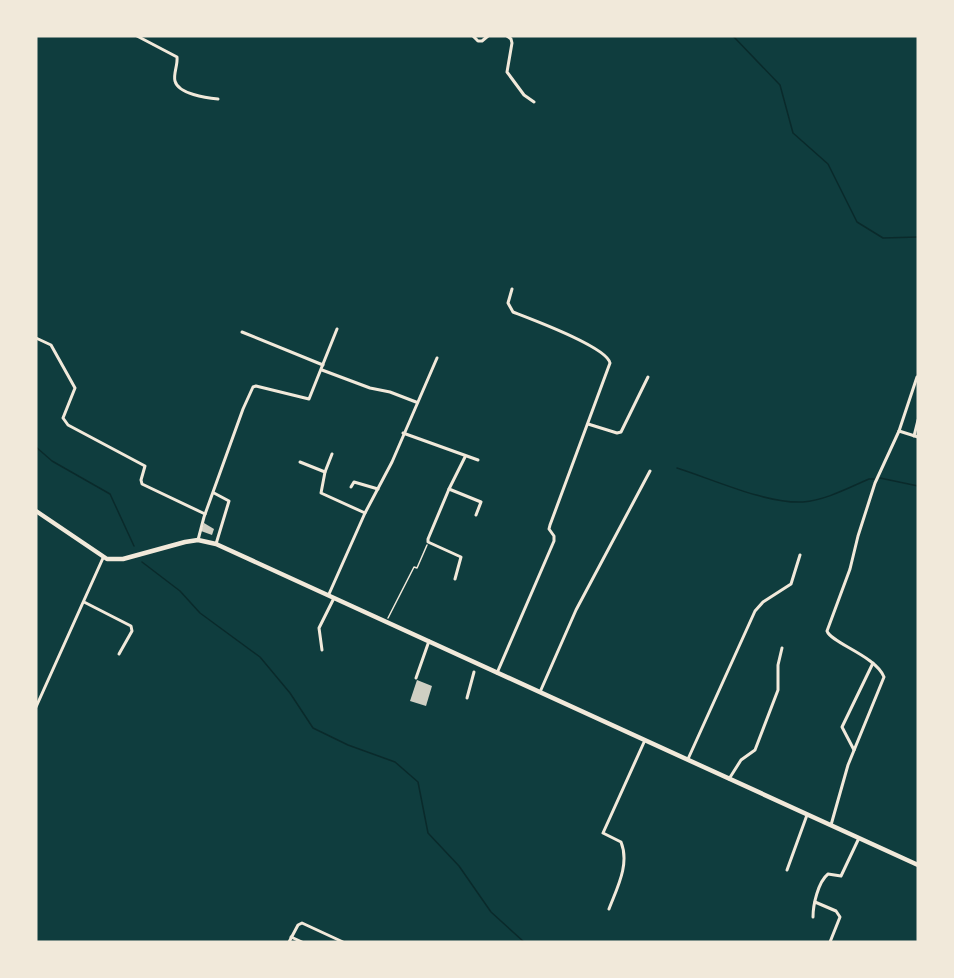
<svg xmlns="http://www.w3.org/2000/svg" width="954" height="978" viewBox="0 0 954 978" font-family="Inter,sans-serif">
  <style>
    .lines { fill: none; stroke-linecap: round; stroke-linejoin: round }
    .stream { stroke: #0a2a2b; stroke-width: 1.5 }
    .building { fill: #cfcfc3 }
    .path { stroke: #f1e9da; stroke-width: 1.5 }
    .minor { stroke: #f1e9da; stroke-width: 3 }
    .primary { stroke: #f1e9da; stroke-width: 4.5 }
  </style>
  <rect width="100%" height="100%" fill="#0f3d3e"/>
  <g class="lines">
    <g class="stream">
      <polyline points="733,36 780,85 793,133 828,164 857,222 883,238 918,237"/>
      <polyline points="36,447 52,461 110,494 134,546"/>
      <path d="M677,468C712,479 766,504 803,502C826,500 848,488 869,479H874"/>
      <polyline points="880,478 918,486"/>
      <polyline points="142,562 180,591 200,613 260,657 290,693 313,728 348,745 395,762 418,782 428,833 459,866 491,912 524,942"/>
    </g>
  </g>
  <g class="building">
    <polygon points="204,523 214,529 212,535 201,531"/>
    <polygon points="417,680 432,686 426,706 410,701"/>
  </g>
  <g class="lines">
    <polyline class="path" points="388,618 414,567 417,568 427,545"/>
    <g class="minor">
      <path d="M137,36L177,57C178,65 173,74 175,81C178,94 207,98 218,99"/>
      <polyline points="473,36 478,41 482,41 488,36"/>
      <polyline points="507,36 511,39 512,43 507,72 524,95 534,102"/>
      <polyline points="242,332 323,365"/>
      <polyline points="36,338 51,345 75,388 63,418 68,425 145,466 141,480 142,484 205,514"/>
      <polyline points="322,370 370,388 390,392 416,402"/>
      <polyline points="588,424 617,433 621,432 648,377"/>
      <polyline points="899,431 918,437"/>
      <polyline points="403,433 478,460"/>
      <polyline points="914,436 918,420"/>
      <polyline points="332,454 325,472 321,493 365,513"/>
      <polyline points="300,462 325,472"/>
      <polyline points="351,487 354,482 378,489"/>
      <polyline points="449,489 481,502 476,515"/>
      <polyline points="214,493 229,501 216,544"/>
      <polyline points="198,540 204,517 243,409 253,387 256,386 309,399 337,329"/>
      <polyline points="455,579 461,557 428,542 428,539 449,489 465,457"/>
      <polyline points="329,594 365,513 392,462 437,358"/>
      <polyline points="84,602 131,626 132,631 119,654"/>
      <polyline points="322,650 319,628 334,598"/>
      <path d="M497,673L554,541V536L549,529L550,525L610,363C607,347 531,319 513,312L508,303L512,289"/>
      <polyline points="416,678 429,641"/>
      <polyline points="540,692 576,610 650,471"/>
      <polyline points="467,698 474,672"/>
      <polyline points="36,707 103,558"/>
      <polyline points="854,750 842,727 873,663"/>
      <polyline points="688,759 755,611 763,602 791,584 800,555"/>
      <polyline points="729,779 741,760 755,750 778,690 778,665 782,648"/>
      <path d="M831,825L848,765L884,677C876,656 831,643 827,631L850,569L858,536L875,483L899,431L917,377"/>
      <polyline points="787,870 807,815"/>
      <polyline points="815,902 836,911 840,917 830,942"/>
      <path d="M609,909C617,888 630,864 621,842L603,833L645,740"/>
      <path d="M813,917C813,905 818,882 828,874L841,876L859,838"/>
      <polyline points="291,937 302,942"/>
      <polyline points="289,942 298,925 302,923 343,942"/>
    </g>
    <polyline class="primary" points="36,511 107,559 123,559 185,542 198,540 216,544 918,865"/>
  </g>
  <rect width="954" height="978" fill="none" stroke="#f1e9da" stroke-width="75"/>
</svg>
